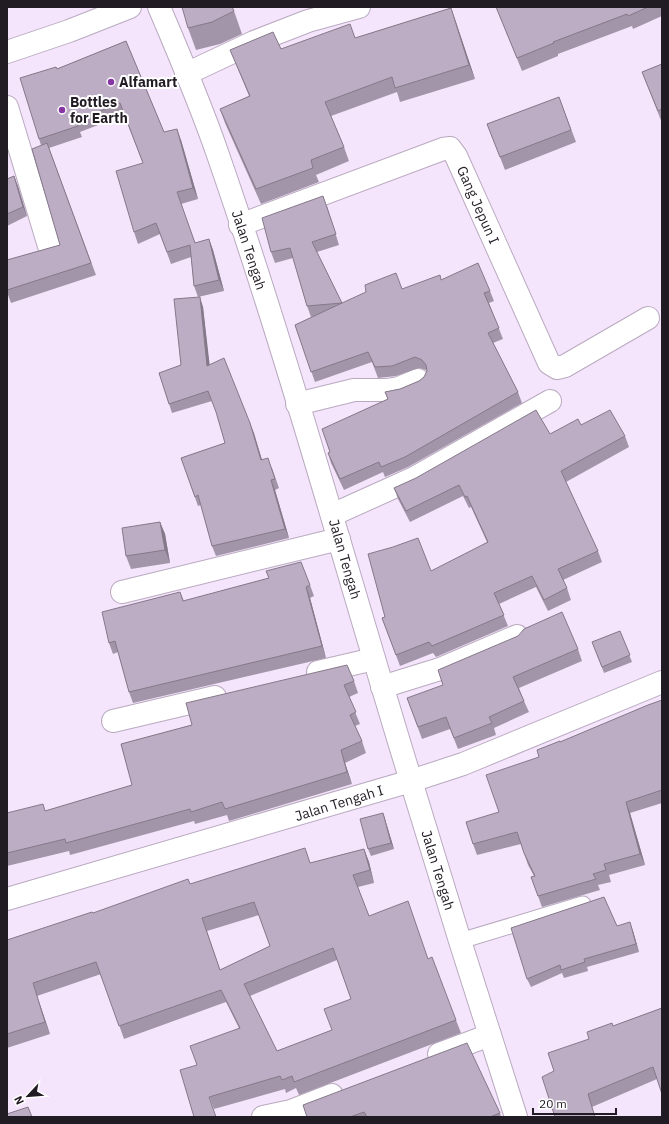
<svg xmlns="http://www.w3.org/2000/svg" width="669" height="1124" viewBox="0 0 669 1124" font-family="'IBM Plex Sans',sans-serif">
  <style>
    .lines { fill: none; stroke-linecap: round; stroke-linejoin: round }
    .service-casing { stroke: #b9aac0; stroke-width: 17 }
    .minor-casing { stroke: #b9aac0; stroke-width: 24 }
    .tertiary-casing { stroke: #b9aac0; stroke-width: 24 }
    .service { stroke: #fff; stroke-width: 15 }
    .minor { stroke: #fff; stroke-width: 22 }
    .tertiary { stroke: #fff; stroke-width: 22 }
    .wall { fill: #a395a9; fill-rule: evenodd }
    .shaded-wall { fill: #847989 }
    .building { fill: #bdadc4; stroke: #847989; fill-rule: evenodd }
    .poi-dot { fill: #8635a4; stroke: #fff; stroke-width: 1.5 }
    .labels { text-anchor: middle; dominant-baseline: central; stroke-width: 4; stroke-linejoin: round; paint-order: stroke }
    .poi-label { font-size: 14px; font-weight: bold; fill: #211b23; stroke: #fff; text-anchor: start }
    .street-label { font-size: 14px; fill: #211b23; stroke: #fff }
  </style>
  <rect width="100%" height="100%" fill="#f5e5fc"/>
  <g class="lines">
    <g class="service-casing">
      <polyline id="service" points="460,941 583,904"/>
    </g>
    <g class="minor-casing">
      <g id="minor">
        <polyline points="186,74 254,42 308,21 359,7"/>
        <polyline points="7,107 49,246"/>
        <polyline points="240,225 443,149 450,148 456,156 549,363 557,368 565,366 648,318"/>
        <polyline points="297,404 354,390 386,390 399,388 418,380"/>
        <polyline points="332,515 414,478 550,401"/>
        <polyline points="122,592 339,539"/>
        <polyline points="318,672 374,659"/>
        <polyline points="382,687 440,669 517,636"/>
        <polyline points="113,721 215,697"/>
        <polyline points="7,899 411,781 460,941 516,1117"/>
        <polyline points="439,1054 490,1035"/>
        <polyline points="263,1117 291,1111 332,1095"/>
      </g>
    </g>
    <g class="tertiary-casing">
      <g id="tertiary">
        <path d="M159,7C180,56 201,105 218,155C290,362 347,573 411,781L463,764L662,682"/>
        <polyline points="7,52 69,31 130,7"/>
      </g>
    </g>
    <use href="#service" class="service"/>
    <use href="#minor" class="minor"/>
    <use href="#tertiary" class="tertiary"/>
  </g>
  <g class="wall">
    <polygon points="496,7 662,7 662,16 633,29 632,26 558,54 558,56 522,71"/>
    <polygon points="451,8 475,79 400,102 397,92 331,116 344,147 349,161 316,175 319,182 261,204 225,123 220,109 249,96 236,64 230,50 281,49 355,38"/>
    <polygon points="234,11 242,34 220,44 196,50 188,28"/>
    <polygon points="126,41 164,132 181,140 198,199 181,204 195,243 209,239 213,250 224,291 198,297 203,307 209,365 250,423 262,460 272,468 279,488 275,490 289,538 216,556 212,546 201,505 198,506 181,458 225,443 217,414 212,401 172,413 159,373 181,365 198,297 194,286 191,257 171,264 160,234 138,244 134,232 143,163 124,115 80,132 82,137 49,148 96,275 11,303 7,292 7,260 60,245 41,145 39,139 57,69"/>
    <polygon points="662,64 662,123 642,72"/>
    <polygon points="559,97 576,142 505,170 487,124"/>
    <polygon points="14,176 27,216 7,226 7,179"/>
    <polygon points="327,206 339,245 317,252 342,303 441,280 490,291 494,301 489,303 503,339 493,343 518,392 522,403 408,467 385,477 383,472 344,490 331,463 328,453 330,452 388,399 385,392 400,389 419,381 424,377 427,371 426,370 419,368 396,376 378,378 372,362 315,382 295,325 314,316 311,317 307,306 293,258 275,263 271,252"/>
    <polygon points="581,425 625,436 629,447 566,482 598,551 602,562 563,580 567,588 571,600 548,611 536,587 499,604 508,626 436,657 433,653 400,666 382,618 385,617 487,542 471,507 469,508 463,496 410,522 398,499 394,488 550,434"/>
    <polygon points="160,522 165,534 170,563 131,569 126,556"/>
    <polygon points="266,571 310,585 314,596 310,598 326,658 133,703 129,692 118,652 113,654 109,643 180,592 184,601 269,578"/>
    <polygon points="620,631 632,662 604,673 592,642"/>
    <polygon points="578,649 582,661 519,688 524,701 529,712 494,728 496,735 458,749 450,729 422,739 407,698"/>
    <polygon points="354,681 358,693 349,697 360,724 355,726 362,741 366,753 345,763 352,784 229,821 227,815 195,824 194,821 70,855 69,851 7,866 7,813 45,811 132,785 121,744"/>
    <polygon points="662,700 662,803 630,813 645,865 609,875 611,882 598,885 600,890 542,907 531,877 534,876 528,865 521,844 477,855 473,844 499,812 539,757 537,750 560,742"/>
    <polygon points="383,813 394,849 371,856 368,849"/>
    <path d="M364,849L369,862L374,883L358,887L369,916L428,959L456,1020L461,1033L299,1095L296,1088L286,1093L285,1089L214,1109L197,1065L239,1028L226,1002L124,1039L101,974L37,996L50,1034L7,1048V940L190,884L311,863ZM259,915L270,946L220,970L207,931ZM337,960L351,999L332,1030L277,1051L250,996Z"/>
    <polygon points="617,926 633,931 639,952 587,967 588,971 564,978 562,973 531,987 527,979"/>
    <polygon points="662,1008 657,1079 592,1107 554,1071 589,1039 613,1026"/>
    <polygon points="303,1105 500,1113 501,1117 307,1117"/>
  </g>
  <g class="shaded-wall">
    <polygon points="451,8 456,22 475,79 469,65"/>
    <polygon points="177,129 181,140 198,199 193,188"/>
    <polygon points="14,176 18,186 27,216 23,207"/>
    <polygon points="209,239 213,250 224,291 219,280"/>
    <polygon points="200,297 203,307 211,376 207,366"/>
    <polygon points="250,423 254,433 265,470 261,460"/>
    <polygon points="271,480 275,490 289,538 285,529"/>
    <polygon points="160,522 165,534 170,563 165,550"/>
    <polygon points="306,587 310,598 326,658 322,646"/>
    <polygon points="341,750 345,763 352,784 347,772"/>
    <polygon points="626,802 630,813 645,865 640,854"/>
    <polygon points="383,813 385,819 394,849 391,843"/>
    <polygon points="364,849 369,862 374,883 370,870"/>
    <polygon points="630,922 633,931 639,952 636,944"/>
    <polygon points="33,983 37,996 50,1034 45,1022"/>
  </g>
  <g class="building">
    <polygon points="182,7 232,7 234,11 212,22 188,28"/>
    <polygon points="496,7 648,7 628,16 627,14 553,42 554,43 517,58"/>
    <polygon points="451,8 469,65 395,88 392,77 325,102 344,147 311,160 313,168 256,189 220,109 250,96 230,50 273,32 281,49 350,24 355,38"/>
    <polygon points="126,41 164,132 177,129 193,188 177,192 195,243 209,239 219,280 194,286 190,245 167,252 156,223 134,232 116,171 143,163 120,103 76,121 78,126 39,139 20,78 56,67 57,69"/>
    <polygon points="662,64 662,109 658,111 642,72"/>
    <polygon points="559,97 571,130 500,157 487,124"/>
    <polygon points="47,143 91,263 7,290 7,260 60,245 32,149"/>
    <polygon points="14,176 23,207 7,214 7,179"/>
    <polygon points="323,196 336,234 312,242 342,303 366,292 365,285 396,273 402,289 440,275 441,280 478,263 490,291 484,293 499,328 488,333 518,392 405,457 381,467 379,462 340,479 328,453 330,452 322,429 388,399 385,392 400,389 419,381 424,377 427,371 426,365 422,360 415,357 392,366 375,367 368,352 311,372 295,325 342,303 307,306 290,248 271,252 262,218"/>
    <polygon points="200,297 207,366 224,358 250,423 261,460 268,458 275,479 271,480 285,529 212,546 198,495 195,497 181,458 225,443 216,412 208,391 169,404 159,373 181,365 174,299"/>
    <polygon points="536,410 550,434 578,419 581,425 610,410 625,436 561,471 598,551 558,569 567,588 544,600 532,576 494,593 504,615 432,646 429,642 396,655 382,618 385,617 368,554 393,547 418,538 431,571 488,542 467,496 465,497 459,485 406,511 394,488 416,478"/>
    <polygon points="160,522 165,550 126,556 122,528"/>
    <polygon points="301,562 310,585 306,587 322,646 129,692 115,641 109,643 102,612 180,592 183,601 269,578 266,571"/>
    <polygon points="562,612 578,649 513,677 524,701 489,717 492,723 454,738 446,717 418,727 407,698 443,685 438,670 518,636 524,629"/>
    <polygon points="620,631 630,655 602,667 592,642"/>
    <polygon points="347,665 354,681 344,685 356,712 350,715 362,741 341,750 347,772 225,809 222,802 191,812 190,809 66,843 65,839 7,853 7,813 43,804 45,811 132,785 121,744 192,725 186,703"/>
    <polygon points="662,700 662,790 626,802 640,854 604,864 606,870 593,874 596,879 538,896 531,877 535,876 524,853 517,832 473,844 466,822 499,812 486,775 539,757 537,750 560,741 560,742 648,705"/>
    <polygon points="383,813 391,843 368,849 360,819"/>
    <path d="M305,848L310,863L364,849L370,870L353,875L369,916L408,901L428,959L432,957L456,1020L294,1082L292,1076L282,1080L280,1076L209,1097L216,1117H194L180,1070L197,1065L190,1046L240,1028L221,990L119,1026L96,962L33,983L45,1022L7,1034V940L92,912L93,913L188,879L190,884ZM254,902L270,946L220,970L202,918ZM333,948L351,999L324,1009L332,1030L277,1051L244,984Z"/>
    <polygon points="604,897 617,926 630,922 636,944 584,959 585,962 561,970 560,965 527,979 511,928"/>
    <polygon points="662,1008 662,1094 653,1067 588,1094 595,1117 555,1117 542,1077 554,1071 548,1053 589,1039 587,1032 612,1023 613,1026"/>
    <polygon points="467,1043 500,1113 490,1117 367,1117 364,1112 350,1117 307,1117 303,1105"/>
    <polygon points="28,1107 32,1117 7,1117 7,1114"/>
  </g>
  <g class="poi-dot">
    <circle cx="111" cy="82" r="4"/>
    <circle cx="62" cy="110" r="4"/>
  </g>
  <g class="labels">
    <g class="poi-label">
      <text x="119" y="82">Alfamart</text>
      <text x="70" y="102">Bottles<tspan x="70" dy="16">for Earth</tspan></text>
    </g>
    <g class="street-label">
      <text transform="translate(478 205) rotate(66)">Gang Jepun I</text>
      <text transform="translate(249 250) rotate(72)">Jalan Tengah</text>
      <text transform="translate(345 559) rotate(74)">Jalan Tengah</text>
      <text transform="translate(339 803) rotate(-17)">Jalan Tengah I</text>
      <text transform="translate(438 870) rotate(73)">Jalan Tengah</text>
    </g>
  </g>
  <rect width="669" height="1124" fill="none" stroke="#211b23" stroke-width="16"/>
  <g transform="translate(28 1096) rotate(244)" stroke="#ffffff" stroke-width="3" paint-order="stroke">
  <path d="M0-3L7 15L0 10L-7 15Z" fill="#211b23"/>
  <text y="-6" font-size="11" font-weight="bold" text-anchor="middle" fill="#211b23">N</text>
  </g>
  <path d="M533 1108v6h83v-6" fill="none" stroke="#211b23" stroke-width="2"/>
  <text x="539" y="1108" font-size="12" fill="#211b23" stroke="#ffffff" stroke-width="3" paint-order="stroke">20 m</text>
</svg>
